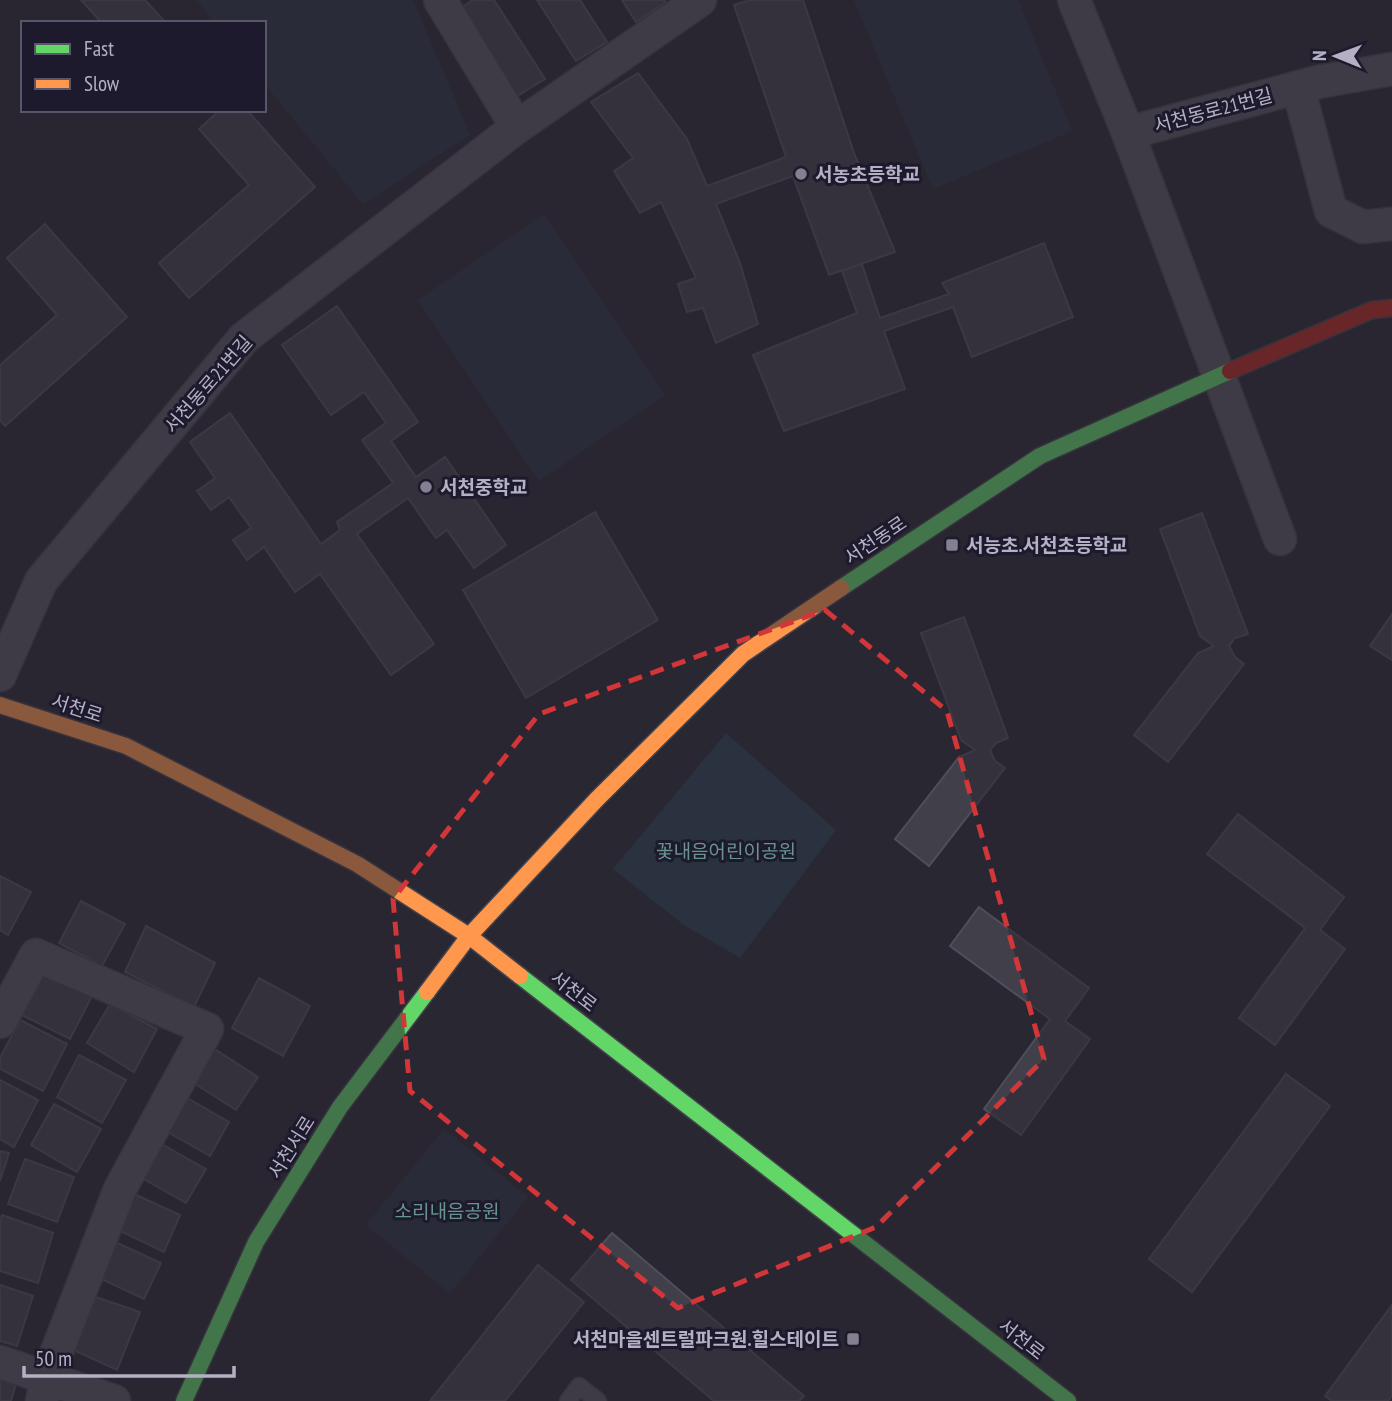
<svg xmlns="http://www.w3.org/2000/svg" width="1392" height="1401" viewBox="0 0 1392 1401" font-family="'PT Sans Narrow','Noto Sans KR',sans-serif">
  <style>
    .green { fill: #2a3240 }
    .building { fill: #413f4a; stroke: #514e5a; stroke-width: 2 }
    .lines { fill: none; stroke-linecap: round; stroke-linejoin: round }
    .lane-casing { stroke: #45434c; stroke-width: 19 }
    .street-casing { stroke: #45434c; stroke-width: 35 }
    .fast-casing { stroke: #45434c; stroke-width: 19 }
    .slow-casing { stroke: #45434c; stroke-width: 19 }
    .jam-casing { stroke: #45434c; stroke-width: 19 }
    .lane { stroke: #595661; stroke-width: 16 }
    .street { stroke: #595661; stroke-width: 32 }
    .fast { stroke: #63d668; stroke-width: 16 }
    .slow { stroke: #ff974d; stroke-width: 16 }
    .jam { stroke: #b3261e; stroke-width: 16 }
    .marked { fill: none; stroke: #d33638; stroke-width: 5; stroke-dasharray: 14 9; stroke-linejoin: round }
    .poi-dot { fill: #848091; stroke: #1e1a2d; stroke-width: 2.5 }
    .labels { text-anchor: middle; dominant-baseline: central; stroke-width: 6; stroke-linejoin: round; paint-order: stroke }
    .street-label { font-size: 19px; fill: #b5b0c4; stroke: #1e1a2d }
    .poi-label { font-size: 19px; font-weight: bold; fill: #b5b0c4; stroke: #1e1a2d; text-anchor: start }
    .park-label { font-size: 19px; fill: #68948e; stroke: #1e1a2d }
  </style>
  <rect width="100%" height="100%" fill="#292732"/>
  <g class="green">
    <polygon points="197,0 413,0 470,135 363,204 264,83 264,23 215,23"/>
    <polygon points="854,0 1018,0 1072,131 933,189"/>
    <polygon points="544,215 665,395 539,481 418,300"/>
    <polygon points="726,733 836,830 740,958 684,925 613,869"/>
    <polygon points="444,1129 528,1197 450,1293 366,1225"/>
  </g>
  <g class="building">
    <polygon points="81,0 145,0 166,23 102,23"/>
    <polygon points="473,0 494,0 545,79 514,98 458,10"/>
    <polygon points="537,0 580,0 607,42 576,61"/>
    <polygon points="622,0 664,0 666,2 636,22"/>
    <polygon points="750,0 803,0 854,153 895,252 829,275 793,176 716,204 740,263 758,324 716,343 703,308 687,312 678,284 696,278 661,202 640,213 614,171 633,158 591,102 638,73 687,139 707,186 786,157 734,5"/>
    <polygon points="220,110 247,110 315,187 189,298 159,263 249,185 199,129"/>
    <polygon points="45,224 127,317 5,426 0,420 0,365 57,315 7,258"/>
    <polygon points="1044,243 1073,317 972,357 953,307 884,331 905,389 784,431 753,355 857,313 842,271 862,264 880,318 949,294 942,283"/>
    <polygon points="337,306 418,422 391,441 416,477 445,457 506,545 474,568 447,530 436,538 408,498 357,534 434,644 391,675 320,574 295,592 264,547 247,560 233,540 251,528 229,497 211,510 197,491 215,478 190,442 230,413 321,544 340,530 337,522 393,483 362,440 386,423 364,392 331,415 282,345"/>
    <polygon points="595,512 658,620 526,698 463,590"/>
    <polygon points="1202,513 1248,634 1235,638 1229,646 1235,657 1244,664 1168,762 1134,735 1198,653 1214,646 1200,636 1160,529"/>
    <polygon points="1392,614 1392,660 1370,646"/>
    <polygon points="964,617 1008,738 996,743 990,750 995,761 1005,768 929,866 895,839 959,757 975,750 961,740 921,633"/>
    <polygon points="1238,814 1344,897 1320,930 1345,949 1275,1045 1239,1018 1305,928 1207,854"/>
    <polygon points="0,876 31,892 8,935 0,930"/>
    <polygon points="81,901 125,924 102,966 59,943"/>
    <polygon points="979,907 1089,988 1065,1021 1090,1039 1021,1135 984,1109 1050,1019 950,946"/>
    <polygon points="146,926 215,963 194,1007 125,972"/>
    <polygon points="47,968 94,992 70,1039 22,1015"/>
    <polygon points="259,978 310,1006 283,1056 232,1028"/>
    <polygon points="110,1004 157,1029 134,1072 87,1043"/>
    <polygon points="20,1020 67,1044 43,1091 0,1069 0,1058"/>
    <polygon points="213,1048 258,1077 236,1110 192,1082"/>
    <polygon points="79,1055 126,1080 102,1123 57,1097"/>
    <polygon points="1286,1074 1330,1106 1192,1292 1149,1259"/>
    <polygon points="0,1080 38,1100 14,1147 0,1139"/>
    <polygon points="184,1096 229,1122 210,1156 164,1130"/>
    <polygon points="54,1104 101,1129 77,1172 31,1145"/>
    <polygon points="160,1143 206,1169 186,1203 140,1177"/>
    <polygon points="0,1151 9,1153 0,1181"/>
    <polygon points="25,1159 74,1177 57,1222 8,1204"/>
    <polygon points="132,1193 180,1215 164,1252 116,1229"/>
    <polygon points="2,1215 53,1233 38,1283 0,1271 0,1223"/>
    <polygon points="612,1233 804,1396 799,1401 714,1401 571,1280"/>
    <polygon points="113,1241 161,1263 144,1299 97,1277"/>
    <polygon points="538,1265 584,1302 505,1401 430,1401"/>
    <polygon points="0,1285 33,1296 17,1346 0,1341"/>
    <polygon points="93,1296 140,1312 117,1370 69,1348"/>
    <polygon points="1392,1305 1392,1396 1388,1401 1332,1401 1325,1396"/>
    <polygon points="0,1373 18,1377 11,1401 0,1401"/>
  </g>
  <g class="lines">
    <g class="lane-casing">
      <polyline id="lane" points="568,1401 579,1386 598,1401"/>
    </g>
    <g class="street-casing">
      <g id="street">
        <polyline points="440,0 517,127"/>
        <polyline points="1074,0 1128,133 1280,539"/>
        <polyline points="1298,87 1331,211 1363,227 1392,224"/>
        <polyline points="1128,133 1318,82 1392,69"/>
        <polyline points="0,675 41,581 244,338 517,127 700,0"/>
        <polyline points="0,1022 36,955 207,1029 120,1189 47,1377 42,1401"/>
        <polyline points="0,1362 114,1401"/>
      </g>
    </g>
    <g class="fast-casing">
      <g id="fast">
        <polyline points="841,588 1040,456 1230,371"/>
        <polyline points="520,976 1068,1401"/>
        <polyline points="184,1401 256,1242 340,1107 427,992"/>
      </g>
    </g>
    <g class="slow-casing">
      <g id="slow">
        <polyline points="0,705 126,746 357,864 469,936 520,976"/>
        <polyline points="427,992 469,936 597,799 743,654 841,588"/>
      </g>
    </g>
    <g class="jam-casing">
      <polyline id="jam" points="1230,371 1372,310 1392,308"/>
    </g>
    <use href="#lane" class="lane"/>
    <use href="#street" class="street"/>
    <use href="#fast" class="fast"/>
    <use href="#slow" class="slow"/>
    <use href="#jam" class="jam"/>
  </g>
  <path d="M0 0H1392V1401H0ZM825,610L947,711L1044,1059L876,1227L678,1308L410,1091L393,899L539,714Z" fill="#292732" fill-opacity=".55" fill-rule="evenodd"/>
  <path class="marked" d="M825,610L947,711L1044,1059L876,1227L678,1308L410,1091L393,899L539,714Z"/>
  <g class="poi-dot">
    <circle cx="801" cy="174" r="7"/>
    <circle cx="426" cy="487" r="7"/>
    <rect x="945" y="538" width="14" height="14" rx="3.5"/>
    <rect x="846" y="1332" width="14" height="14" rx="3.5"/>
  </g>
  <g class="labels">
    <g class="street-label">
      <text transform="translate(1213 110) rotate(-15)">서천동로21번길</text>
      <text transform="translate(208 384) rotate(-49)">서천동로21번길</text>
      <text transform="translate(875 540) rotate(-34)">서천동로</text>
      <text transform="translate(77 708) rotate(18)">서천로</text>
      <text transform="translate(574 991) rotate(38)">서천로</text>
      <text transform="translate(291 1147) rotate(-58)">서천서로</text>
      <text transform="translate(1022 1339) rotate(38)">서천로</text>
    </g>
    <g class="poi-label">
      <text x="815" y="174">서농초등학교</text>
      <text x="440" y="487">서천중학교</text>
      <text x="966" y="545">서능초.서천초등학교</text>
      <text x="839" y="1339" text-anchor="end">서천마을센트럴파크원.힐스테이트</text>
    </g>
    <g class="park-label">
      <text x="726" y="851">꽃내음어린이공원</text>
      <text x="447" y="1211">소리내음공원</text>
    </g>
  </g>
  <rect x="21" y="21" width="245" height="91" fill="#1e1a2d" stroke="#5a5669" stroke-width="2"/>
  <rect x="35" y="44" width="35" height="10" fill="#63d668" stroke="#5a5669" stroke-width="2"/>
  <text x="84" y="56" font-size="21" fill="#b5b0c4">Fast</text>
  <rect x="35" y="79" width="35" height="10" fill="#ff974d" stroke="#5a5669" stroke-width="2"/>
  <text x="84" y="91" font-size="21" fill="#b5b0c4">Slow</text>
  <g transform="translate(1336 56) rotate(271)" stroke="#1e1a2d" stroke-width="5" paint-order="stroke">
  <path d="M0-5L12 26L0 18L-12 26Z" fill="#b5b0c4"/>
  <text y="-10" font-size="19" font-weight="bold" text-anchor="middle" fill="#b5b0c4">N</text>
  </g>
  <path d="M24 1366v10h210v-10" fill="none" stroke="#b5b0c4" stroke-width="3.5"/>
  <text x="35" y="1366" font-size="21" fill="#b5b0c4" stroke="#1e1a2d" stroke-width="5" paint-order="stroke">50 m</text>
</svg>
